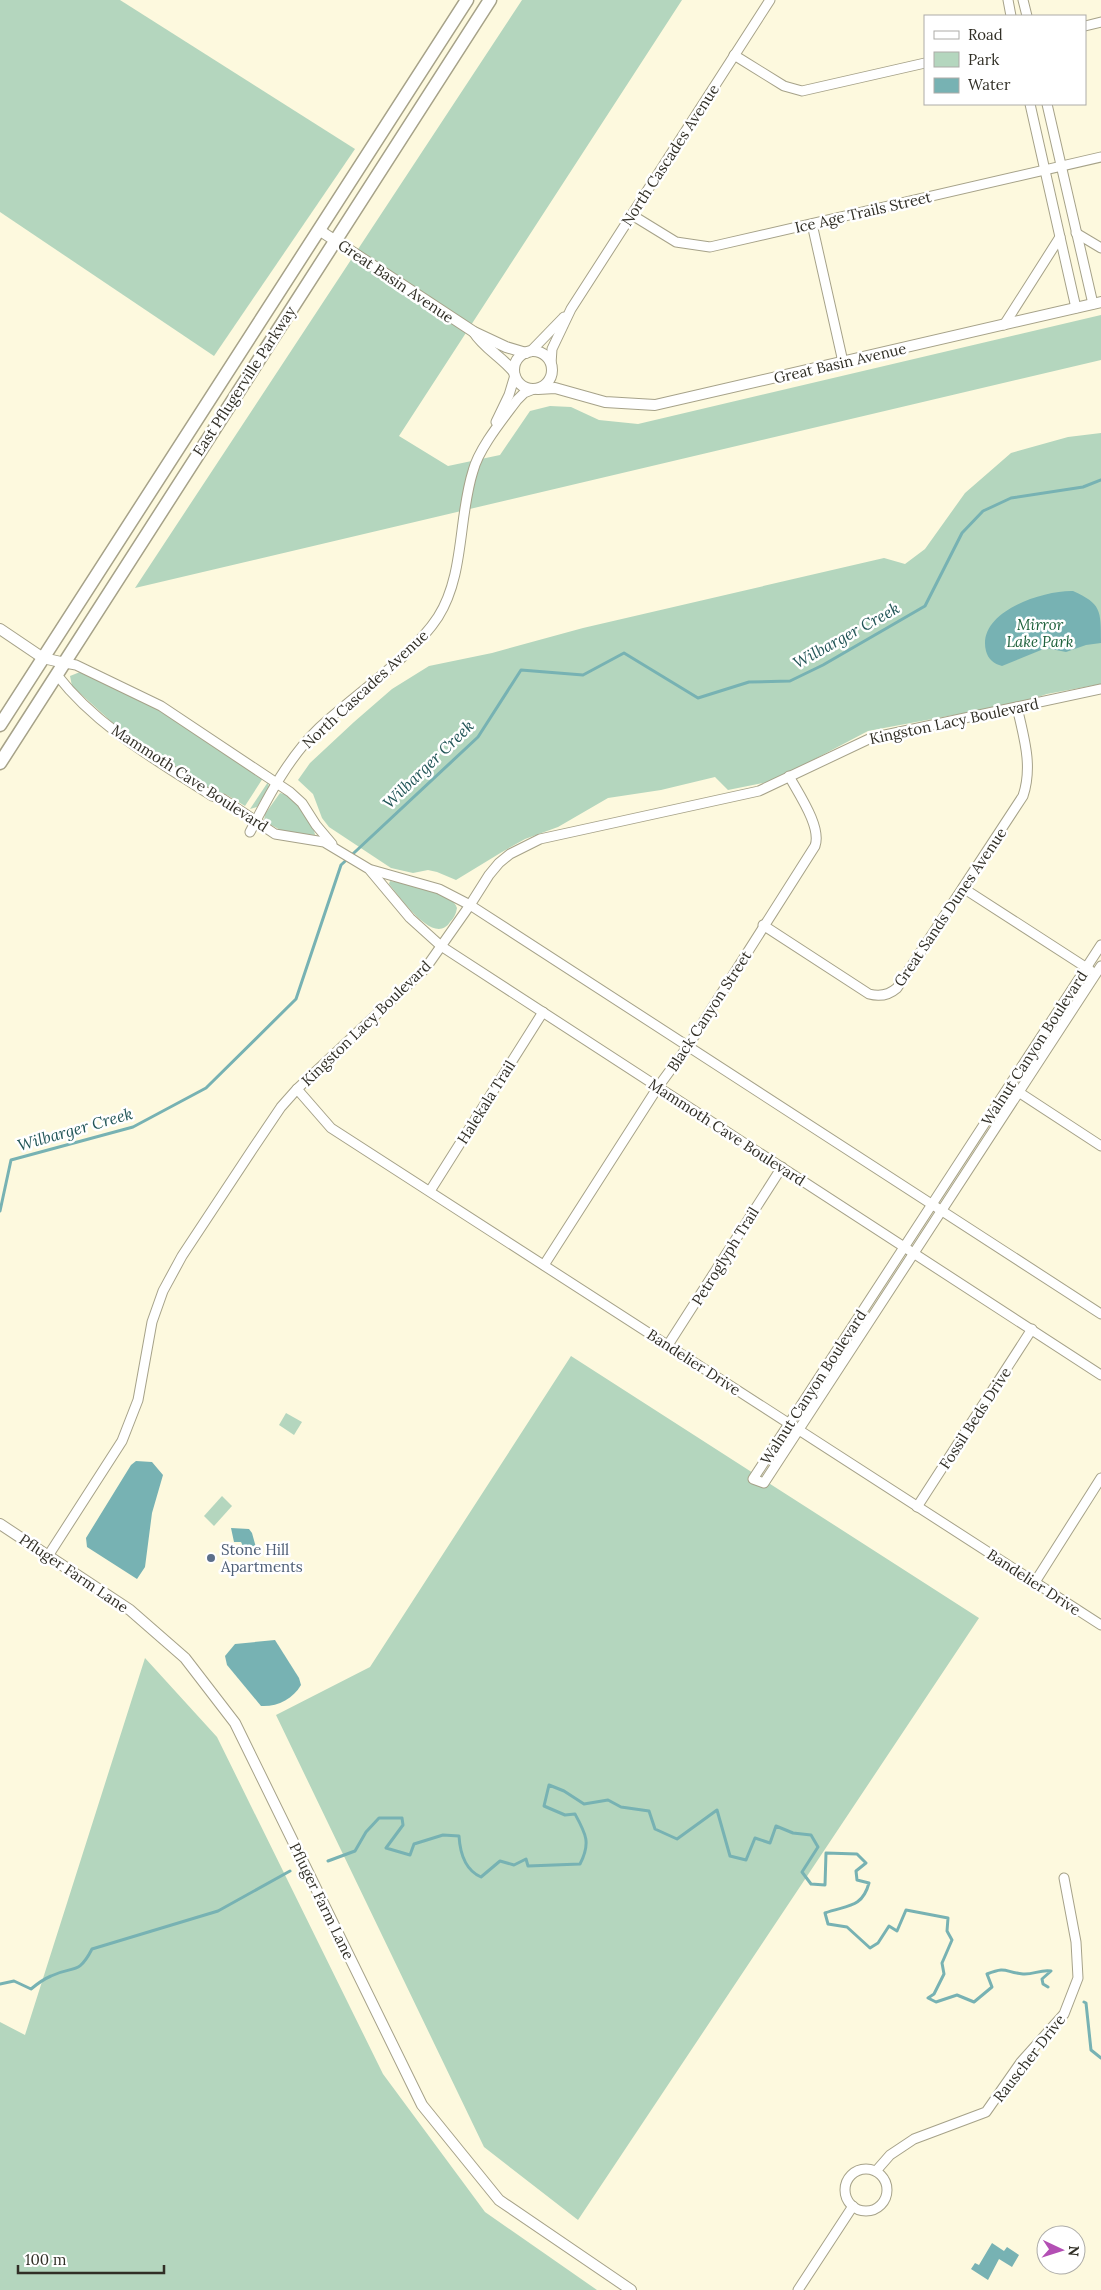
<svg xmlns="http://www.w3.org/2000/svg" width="1101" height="2290" viewBox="0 0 1101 2290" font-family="Lora,serif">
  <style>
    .green { fill: #b4d6be }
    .water { fill: #77b2b3 }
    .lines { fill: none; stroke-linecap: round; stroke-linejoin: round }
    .stream { stroke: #77b2b3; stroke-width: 3 }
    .minor-casing { stroke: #a6a289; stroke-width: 11 }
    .tertiary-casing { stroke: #a6a289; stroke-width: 12 }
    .secondary-casing { stroke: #a6a289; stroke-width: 15 }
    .minor { stroke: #fff; stroke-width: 9 }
    .tertiary { stroke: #fff; stroke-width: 10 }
    .secondary { stroke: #fff; stroke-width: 12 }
    .service-dot { fill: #5c6f8a; stroke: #fff; stroke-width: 2 }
    .labels { text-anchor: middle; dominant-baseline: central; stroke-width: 5; stroke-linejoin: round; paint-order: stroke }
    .street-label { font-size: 15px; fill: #312f26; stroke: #fff }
    .park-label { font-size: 15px; font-style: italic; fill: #1e613b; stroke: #fff }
    .service-label { font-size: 15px; fill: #4e5e75; stroke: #fff; text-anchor: start }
    .water-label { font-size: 16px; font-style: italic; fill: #235658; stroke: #fff }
  </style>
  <rect width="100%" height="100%" fill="#fdf9de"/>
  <g class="green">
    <polygon points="0,0 120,0 355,149 214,356 0,212"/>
    <polygon points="522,0 682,0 399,436 448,466 500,455 530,411 550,406 571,407 599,420 638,424 1101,315 1101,360 135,588"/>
    <polygon points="1101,433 1101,684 1047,694 1023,702 868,731 773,781 728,790 715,777 661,790 608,798 558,827 525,839 502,852 456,880 437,872 428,870 413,873 391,868 329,827 322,818 313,794 298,780 310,763 354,722 392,689 429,666 492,653 583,628 884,558 905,564 925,549 965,493 1011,453 1068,437"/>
    <polygon points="80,672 155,708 263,778 245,806 227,795 211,790 115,725 72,686 70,676"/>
    <polygon points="268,782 269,787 257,807 250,809"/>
    <path d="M280,793C296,795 313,821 315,835L284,832L264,821L265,814Z"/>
    <path d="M390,881C406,883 453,892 457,908C456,914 454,918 450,922C434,947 400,897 389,884Z"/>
    <polygon points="571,1356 979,1618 578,2220 484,2147 276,1715 370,1667"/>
    <polygon points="286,1413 302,1422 294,1435 279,1425"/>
    <polygon points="222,1496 232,1506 214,1526 204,1516"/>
    <polygon points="145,1658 217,1737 383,2074 485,2212 597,2290 0,2290 0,2022 25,2035"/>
  </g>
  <g class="water">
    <path d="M1073,591C1101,604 1101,609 1101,643L1086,645L1066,652L1046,648L1002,666C994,664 988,659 986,651C976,612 1043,590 1073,591Z"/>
    <polygon points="136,1461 152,1462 163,1475 152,1513 145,1567 137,1579 87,1547 86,1538 131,1465"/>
    <polygon points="231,1528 249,1529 252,1533 257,1551 241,1549 243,1546 241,1542 234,1542"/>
    <path d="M275,1640L299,1678L301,1685C293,1699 277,1707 261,1706L227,1665L225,1656L235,1644Z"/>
    <polygon points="992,2243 1004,2251 1007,2247 1019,2255 1012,2267 999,2259 988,2280 971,2269 975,2263 979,2265"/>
  </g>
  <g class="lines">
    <g class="stream">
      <polyline points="0,1211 11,1160 133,1127 206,1088 296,999 341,865 478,737 521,670 583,675 624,653 698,698 749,682 790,681 823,665 925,606 962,533 983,511 1011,498 1083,487 1101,480"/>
      <path d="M328,1861L355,1851L366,1832L379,1818H402L403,1825L386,1848L410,1855L414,1844L443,1835L459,1836C460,1853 465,1870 481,1877L500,1861L514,1865L526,1859L528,1866L580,1864C591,1843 586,1834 575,1814L565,1815L544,1806L549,1785L564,1791L584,1804L608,1800L621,1807L649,1811L655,1829L677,1839L717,1810L730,1856L746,1860L755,1838L770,1843L776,1826L793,1833L811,1835L818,1847L802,1872L811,1884L825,1885L826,1853L857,1854L866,1863L856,1871L857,1880L869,1883C862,1909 846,1905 825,1913L828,1924L847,1927L870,1948L878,1943L889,1926L897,1931L906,1910L948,1918L947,1931L952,1940L942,1963L944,1974L934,1994L928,1998L936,2002L957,1995L974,2002L992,1987L987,1974C1007,1966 1004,1972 1023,1974C1033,1975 1041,1969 1051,1971L1042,1979L1043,1984L1048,1987"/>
      <path d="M0,1984L14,1981L31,1989C37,1984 44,1979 51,1976C74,1965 78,1976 92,1949L218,1911L290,1871"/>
      <polyline points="1084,2002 1086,2003 1091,2050 1101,2058"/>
    </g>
    <g class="minor-casing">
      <g id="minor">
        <polyline points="1008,0 1011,16"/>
        <polyline points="1023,0 1027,16"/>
        <polyline points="1085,26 1101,22"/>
        <polyline points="734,55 784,86 802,91 925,63"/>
        <polyline points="1030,104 1076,308"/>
        <polyline points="1047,104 1093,304"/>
        <polyline points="632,215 676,242 710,247 1101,157"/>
        <polyline points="812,224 843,362"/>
        <polyline points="1076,233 1101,248"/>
        <polyline points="1004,325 1060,237"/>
        <polyline points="530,352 564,317"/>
        <polyline points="551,364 552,349 571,309 770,0"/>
        <polyline points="496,422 509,395 515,375"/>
        <polyline points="65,663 76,665 161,706 290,792 302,803 316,825 332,844"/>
        <path d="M57,675C97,727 158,761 212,796L223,799L275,834L324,842L369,869L410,918L441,946L1101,1375"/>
        <path d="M250,832C269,795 289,757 319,728C354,695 412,657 438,617C465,574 458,518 473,471C479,448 503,419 517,400L524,393L534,389"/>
        <polyline points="372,870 439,889 470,905 1101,1314"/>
        <polyline points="963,888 1090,970"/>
        <path d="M763,925L869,994C880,997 889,995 897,988L1023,796C1033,766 1024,738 1017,707"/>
        <polyline points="1101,945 753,1479 764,1483 1101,966"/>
        <polyline points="297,1089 331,1128 1101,1625"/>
        <polyline points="1014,1089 1101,1146"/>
        <polyline points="430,1191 543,1012"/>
        <path d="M544,1265L658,1087L688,1046L815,846C822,827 798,793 789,776"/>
        <polyline points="668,1345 782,1167"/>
        <polyline points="917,1507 1032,1329"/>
        <polyline points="48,1556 122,1441 138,1400 152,1322 163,1291 182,1256 252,1150 281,1107 297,1089 425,969 470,905 489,875 499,863 510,854 540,839 759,791 871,738 1101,689"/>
        <polyline points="1035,1582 1101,1478"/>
        <circle cx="866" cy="2190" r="21"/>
        <polyline points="876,2171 890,2155 914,2139 986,2112 1021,2062 1064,2014 1078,1978 1076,1942 1064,1878"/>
        <polyline points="798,2290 853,2206"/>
      </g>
    </g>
    <g class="tertiary-casing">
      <g id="tertiary">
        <polyline points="319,230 474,332 506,347 526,353"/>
        <path d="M474,332C484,348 502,357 514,372"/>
        <circle cx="533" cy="370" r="19"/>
        <polyline points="538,389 555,388 605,402 655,405 1101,302"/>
        <polyline points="0,629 43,658 65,663"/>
        <polyline points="0,1524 130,1610 185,1658 235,1723 422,2105 499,2200 631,2290"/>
      </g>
    </g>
    <g class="secondary-casing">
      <g id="secondary">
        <polyline points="0,725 467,0"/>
        <polyline points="0,763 490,0"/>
      </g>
    </g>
    <use href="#minor" class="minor"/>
    <use href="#tertiary" class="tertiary"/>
    <use href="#secondary" class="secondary"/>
  </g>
  <circle class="service-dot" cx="211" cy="1558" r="5"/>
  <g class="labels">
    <g class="street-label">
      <text transform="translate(670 155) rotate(-57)">North Cascades Avenue</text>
      <text transform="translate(863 212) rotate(-13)">Ice Age Trails Street</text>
      <text transform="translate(396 281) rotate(34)">Great Basin Avenue</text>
      <text transform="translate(840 363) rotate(-13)">Great Basin Avenue</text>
      <text transform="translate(244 381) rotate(-57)">East Pflugerville Parkway</text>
      <text transform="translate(365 689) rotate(-43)">North Cascades Avenue</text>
      <text transform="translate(954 721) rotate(-12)">Kingston Lacy Boulevard</text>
      <text transform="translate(190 778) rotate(33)">Mammoth Cave Boulevard</text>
      <text transform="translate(950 907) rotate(-56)">Great Sands Dunes Avenue</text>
      <text transform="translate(709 1011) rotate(-57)">Black Canyon Street</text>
      <text transform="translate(366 1023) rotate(-44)">Kingston Lacy Boulevard</text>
      <text transform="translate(1034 1048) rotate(-57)">Walnut Canyon Boulevard</text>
      <text transform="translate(486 1102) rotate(-58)">Halekala Trail</text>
      <text transform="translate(727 1132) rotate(33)">Mammoth Cave Boulevard</text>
      <text transform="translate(725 1256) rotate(-58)">Petroglyph Trail</text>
      <text transform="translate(694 1362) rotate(33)">Bandelier Drive</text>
      <text transform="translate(813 1387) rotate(-57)">Walnut Canyon Boulevard</text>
      <text transform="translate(975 1418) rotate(-57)">Fossil Beds Drive</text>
      <text transform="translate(74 1573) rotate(34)">Pfluger Farm Lane</text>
      <text transform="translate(1034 1582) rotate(33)">Bandelier Drive</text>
      <text transform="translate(322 1901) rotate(64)">Pfluger Farm Lane</text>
      <text transform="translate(1029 2058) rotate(-52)">Rauscher Drive</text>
    </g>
    <g class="park-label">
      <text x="1040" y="624">Mirror<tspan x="1040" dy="17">Lake Park</tspan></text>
    </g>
    <g class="service-label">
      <text x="221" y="1549">Stone Hill<tspan x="221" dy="17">Apartments</tspan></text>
    </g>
    <g class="water-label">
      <text transform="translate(846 635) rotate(-29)">Wilbarger Creek</text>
      <text transform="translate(428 764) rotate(-44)">Wilbarger Creek</text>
      <text transform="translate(75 1129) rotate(-16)">Wilbarger Creek</text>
    </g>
  </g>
  <rect x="924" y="15" width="162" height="90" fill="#ffffff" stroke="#adaca8"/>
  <rect x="934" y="31" width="25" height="8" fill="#ffffff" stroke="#adaca8"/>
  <text x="968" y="40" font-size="15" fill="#312f26">Road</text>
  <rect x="934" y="52" width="25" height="15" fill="#b4d6be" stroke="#adaca8"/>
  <text x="968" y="65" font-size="15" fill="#312f26">Park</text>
  <rect x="934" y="78" width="25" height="15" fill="#77b2b3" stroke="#adaca8"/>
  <text x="968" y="90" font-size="15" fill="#312f26">Water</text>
  <g transform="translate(1061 2250) rotate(94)"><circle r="24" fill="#ffffff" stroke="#adaca8"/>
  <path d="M0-4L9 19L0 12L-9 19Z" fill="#b34fb4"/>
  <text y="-8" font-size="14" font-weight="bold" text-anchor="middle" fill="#312f26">N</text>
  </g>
  <path d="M18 2265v8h146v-8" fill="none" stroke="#312f26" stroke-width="2.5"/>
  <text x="25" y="2265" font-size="15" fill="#312f26" stroke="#ffffff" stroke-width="4" paint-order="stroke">100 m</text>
</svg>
